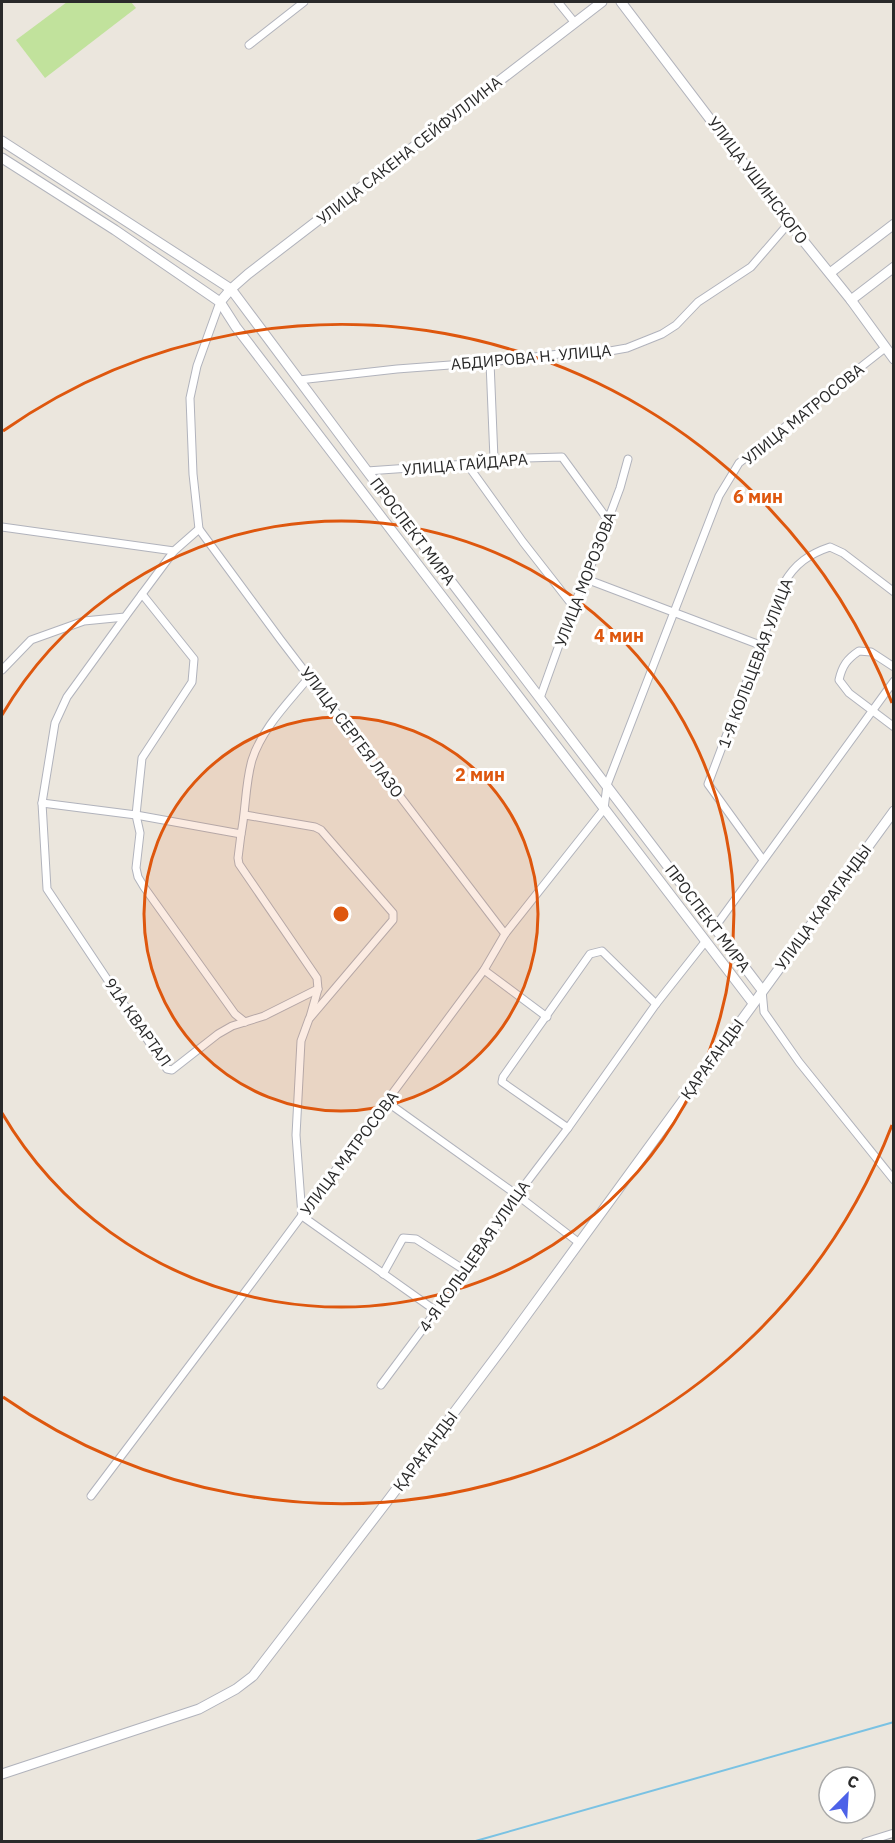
<svg xmlns="http://www.w3.org/2000/svg" width="895" height="1843" viewBox="0 0 895 1843" font-family="'IBM Plex Sans',sans-serif">
  <style>
    .pitch { fill: #c1e29c }
    .lines { fill: none; stroke-linecap: round; stroke-linejoin: round }
    .stream { stroke: #7ac2e3; stroke-width: 2 }
    .street-casing { stroke: #b1b3bc; stroke-width: 9 }
    .secondary-casing { stroke: #b1b3bc; stroke-width: 11 }
    .street { stroke: #fff; stroke-width: 7 }
    .secondary { stroke: #fff; stroke-width: 9 }
    .ring { fill: none; stroke: #de570e; stroke-width: 3 }
    .labels { text-anchor: middle; dominant-baseline: central; stroke-width: 6; stroke-linejoin: round; paint-order: stroke }
    .street-label { font-size: 16px; fill: #2a2a2a; stroke: #fff }
    .centre { fill: #de570e; stroke: #fff; stroke-width: 3 }
    .ring-label { font-size: 18px; text-anchor: middle; font-weight: bold; fill: #de570e; stroke: #fff; stroke-width: 6; stroke-linejoin: round; paint-order: stroke }
  </style>
  <rect width="100%" height="100%" fill="#ebe6dd"/>
  <polygon class="pitch" points="67,2 131,2 136,8 45,78 16,40"/>
  <g class="lines">
    <polyline class="stream" points="472,1842 894,1722"/>
    <g class="street-casing">
      <g id="street">
        <polyline points="558,2 575,23"/>
        <polyline points="249,45 304,2"/>
        <polyline points="490,362 494,459"/>
        <polyline points="299,380 397,369 490,362 585,351 610,351 627,348 662,334 676,325 698,302 751,267 789,223"/>
        <polyline points="467,464 523,542 573,606"/>
        <polyline points="367,471 467,464 494,459 562,457 608,520"/>
        <polyline points="2,527 174,551 199,529 280,639 505,934"/>
        <polyline points="199,529 193,474 190,398 197,366 220,302"/>
        <polyline points="586,579 760,645"/>
        <polyline points="142,594 174,551"/>
        <polyline points="125,617 67,697 55,723 42,803 47,889 167,1069 172,1070 218,1034 232,1026 264,1016 318,989"/>
        <path d="M894,667L871,652L859,651C847,659 842,666 839,680L849,693L894,727"/>
        <polyline points="2,670 31,640 84,621 125,617 142,594 194,659 192,682 142,758 136,815 140,833 136,868 138,877 144,887 235,1014 245,1022"/>
        <polyline points="540,698 573,606 586,579 620,488 628,459"/>
        <path d="M42,803L136,815L241,834C246,810 245,784 252,760C262,728 289,702 310,676"/>
        <polyline points="245,815 315,827 321,830 393,913 393,920 309,1019 301,1041 296,1135 302,1216 436,1311"/>
        <polyline points="241,834 238,858 239,864 317,978 318,989 310,1017"/>
        <path d="M763,860L708,784L784,583C795,564 809,554 830,547L843,553L894,592"/>
        <polyline points="715,927 894,681"/>
        <polyline points="484,970 547,1017"/>
        <polyline points="762,990 764,1012 799,1062 894,1180"/>
        <polyline points="387,1102 517,1195 578,1242"/>
        <polyline points="568,1128 502,1082 503,1077 590,954 602,951 656,1004"/>
        <polyline points="383,1274 403,1238 416,1239 466,1271"/>
        <polyline points="381,1385 466,1271 517,1195 568,1128 656,1004 705,942"/>
        <polyline points="91,1496 251,1284 484,970 505,934 604,809 607,785 719,496 739,463 885,348"/>
        <polyline points="865,1842 894,1833"/>
      </g>
    </g>
    <g class="secondary-casing">
      <g id="secondary">
        <polyline points="621,2 789,223 851,300 894,359"/>
        <polyline points="2,141 231,289 367,471 762,990"/>
        <polyline points="2,158 115,230 220,302 236,327 753,1003"/>
        <polyline points="830,273 894,224"/>
        <polyline points="851,300 894,267"/>
        <polyline points="220,302 231,289 248,274 602,2"/>
        <polyline points="2,1774 199,1709 236,1689 253,1676 389,1499 504,1346 894,811"/>
      </g>
    </g>
    <use href="#street" class="street"/>
    <use href="#secondary" class="secondary"/>
  </g>
  <circle cx="341" cy="914" r="197" fill="#de570e" fill-opacity=".12"/>
  <g class="ring">
    <circle cx="341" cy="914" r="197"/>
    <path d="M2 715A393 393 0 1 1 2 1113"/>
    <path d="M892 1125A590 590 0 0 1 3 1397M3 431A590 590 0 0 1 892 703"/>
  </g>
  <g class="labels">
    <g class="street-label">
      <text transform="translate(409 150) rotate(-38)">УЛИЦА САКЕНА СЕЙФУЛЛИНА</text>
      <text transform="translate(758 180) rotate(53)">УЛИЦА УШИНСКОГО</text>
      <text transform="translate(531 357) rotate(-5)">АБДИРОВА Н. УЛИЦА</text>
      <text transform="translate(803 414) rotate(-39)">УЛИЦА МАТРОСОВА</text>
      <text transform="translate(465 464) rotate(-5)">УЛИЦА ГАЙДАРА</text>
      <text transform="translate(413 531) rotate(53)">ПРОСПЕКТ МИРА</text>
      <text transform="translate(585 579) rotate(-69)">УЛИЦА МОРОЗОВА</text>
      <text transform="translate(755 663) rotate(-69)">1-Я КОЛЬЦЕВАЯ УЛИЦА</text>
      <text transform="translate(352 732) rotate(53)">УЛИЦА СЕРГЕЯ ЛАЗО</text>
      <text transform="translate(823 907) rotate(-54)">УЛИЦА КАРАГАНДЫ</text>
      <text transform="translate(708 918) rotate(53)">ПРОСПЕКТ МИРА</text>
      <text transform="translate(138 1022) rotate(55)">91А КВАРТАЛ</text>
      <text transform="translate(712 1059) rotate(-54)">ҚАРАҒАНДЫ</text>
      <text transform="translate(349 1153) rotate(-53)">УЛИЦА МАТРОСОВА</text>
      <text transform="translate(474 1256) rotate(-55)">4-Я КОЛЬЦЕВАЯ УЛИЦА</text>
      <text transform="translate(425 1451) rotate(-53)">ҚАРАҒАНДЫ</text>
    </g>
  </g>
  <circle cx="341" cy="914" r="9" class="centre"/>
  <g class="ring-label">
    <text x="758" y="503">6 мин</text>
    <text x="619" y="642">4 мин</text>
    <text x="480" y="781">2 мин</text>
  </g>
  <rect width="895" height="1843" fill="none" stroke="#2a2a2a" stroke-width="6"/>
  <g transform="translate(847 1795) rotate(24)"><circle r="28" fill="#ffffff" stroke="#aaaaaa" stroke-width="1.5"/>
  <path d="M0-4.5L10 22L0 15L-10 22Z" fill="#4d62e8"/>
  <text y="-9" font-size="16" font-weight="bold" text-anchor="middle" fill="#2a2a2a">С</text>
  </g>
</svg>
